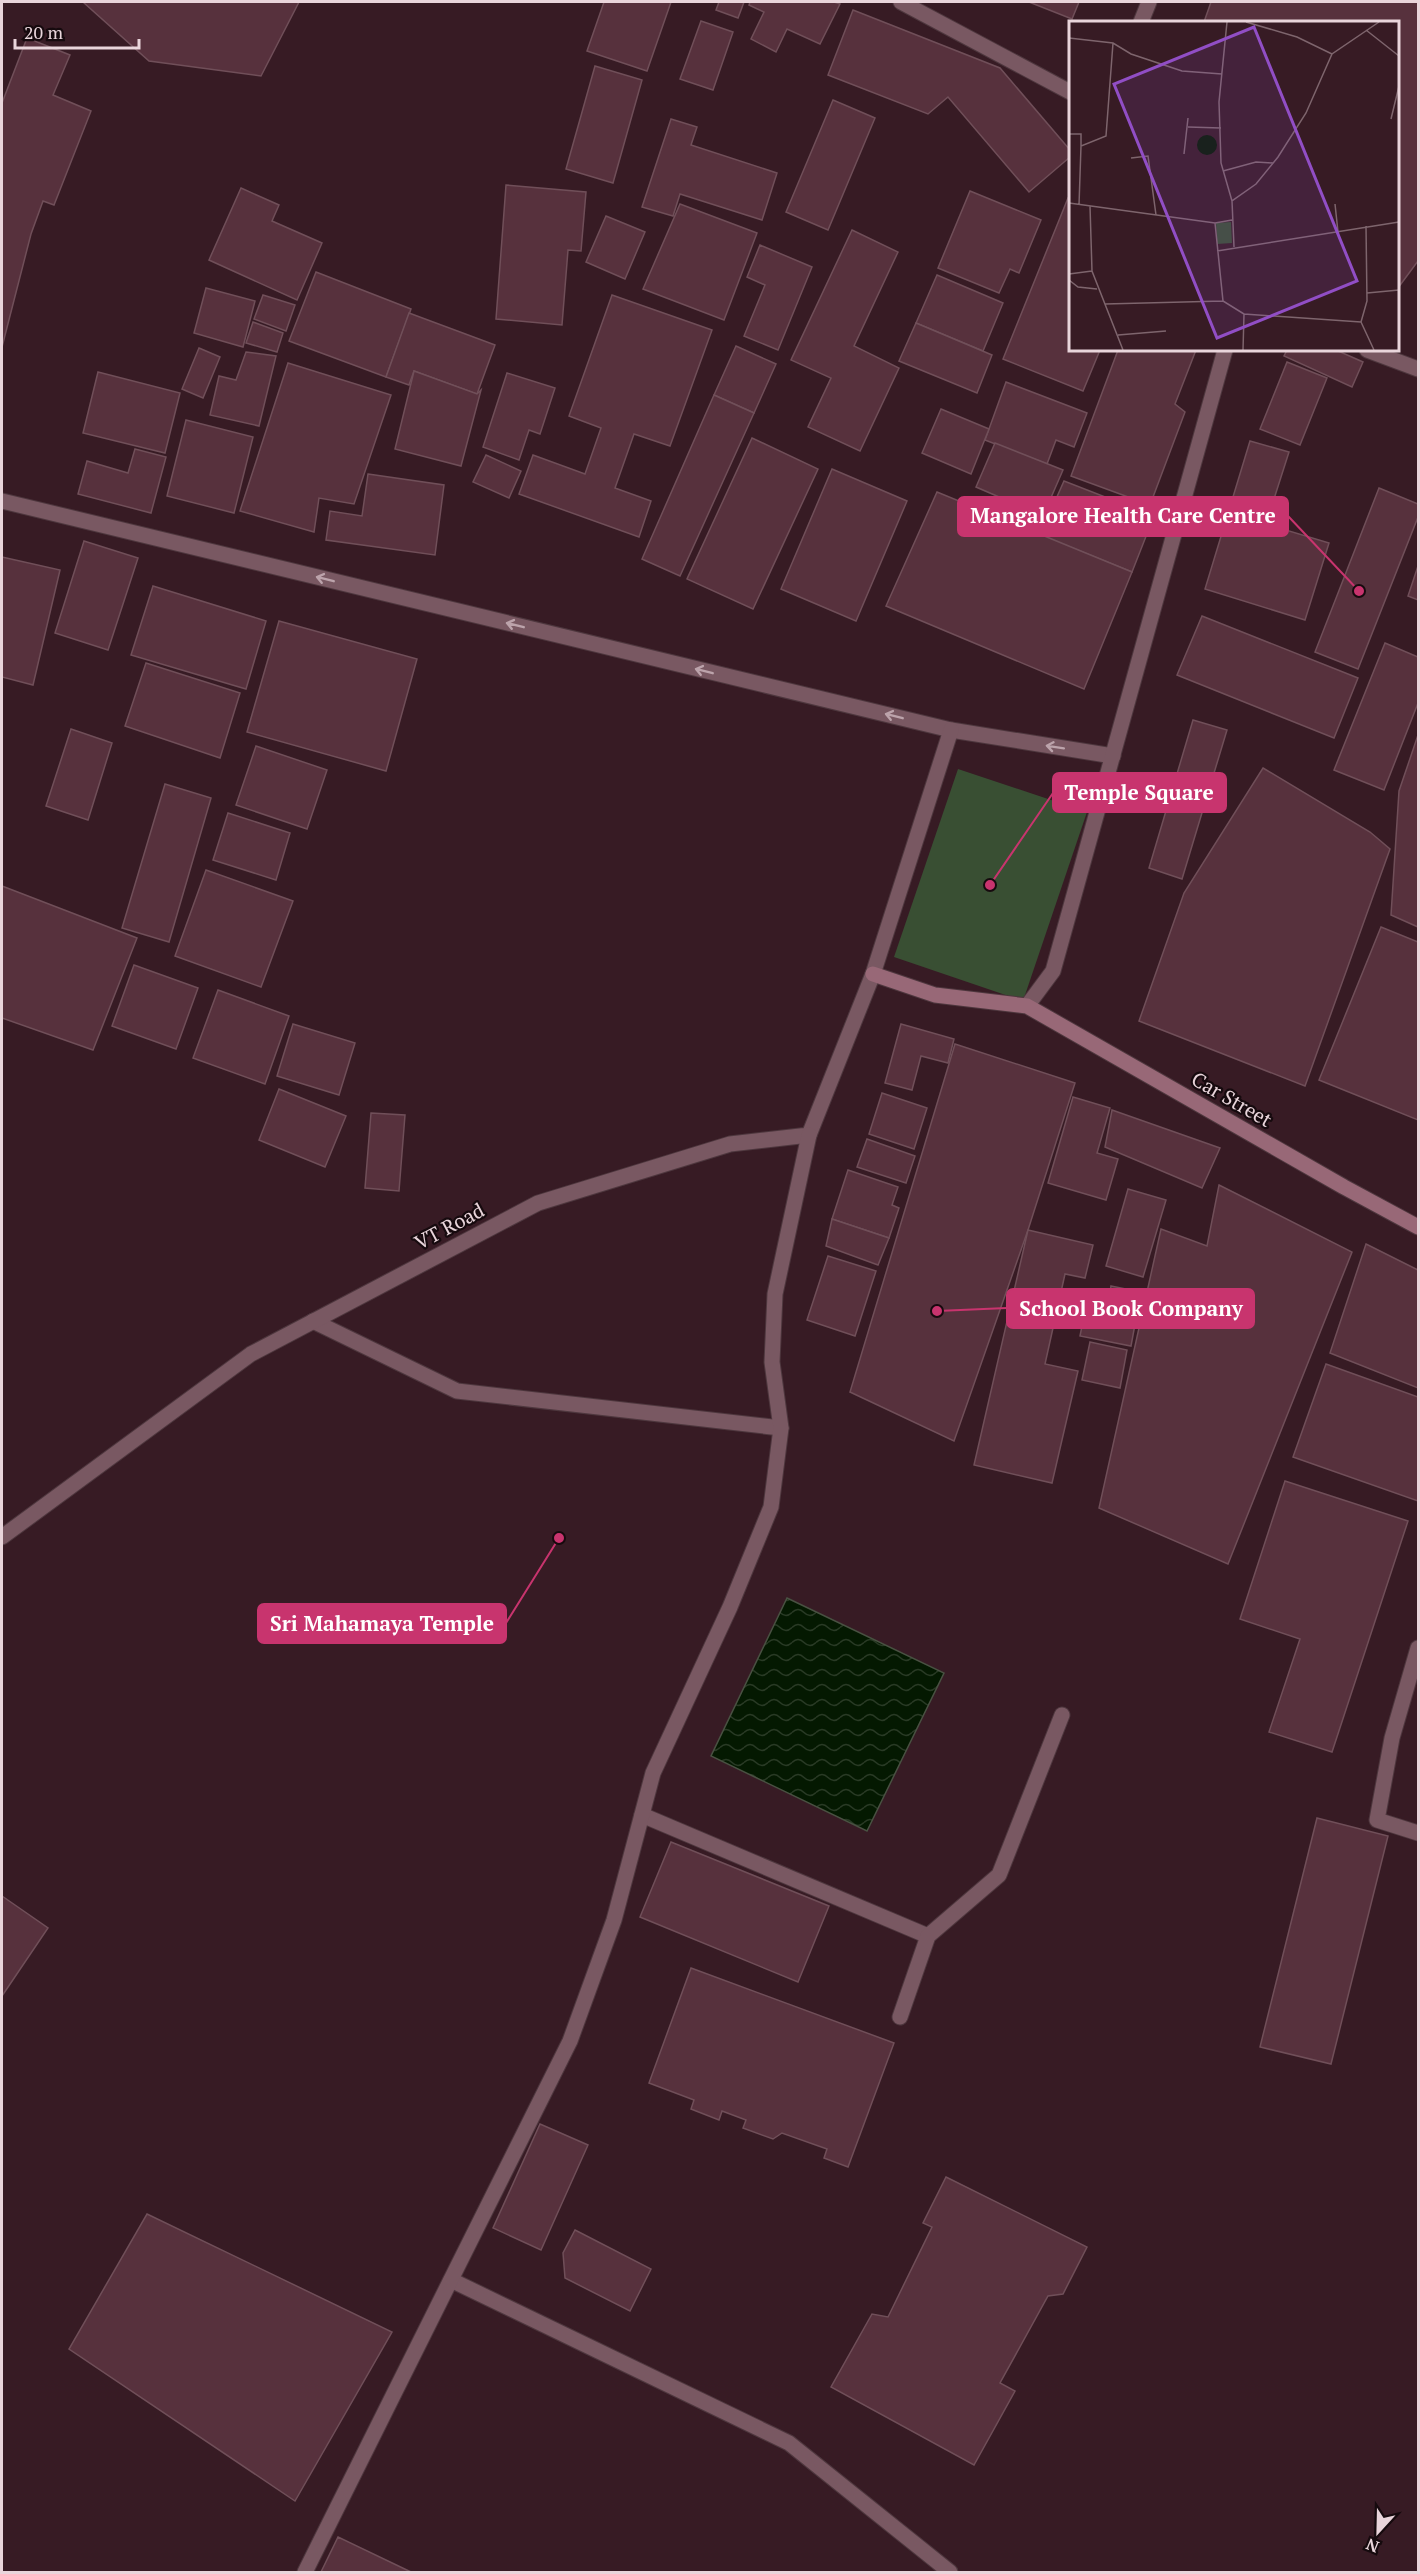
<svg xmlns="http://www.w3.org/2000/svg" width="1420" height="2574" viewBox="0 0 1420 2574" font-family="'PT Serif',serif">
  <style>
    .garden { fill: #394f33 }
    .water { fill: url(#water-waves); stroke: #495142; stroke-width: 1.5 }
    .building { fill: #57313d; stroke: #704f59; stroke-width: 1.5 }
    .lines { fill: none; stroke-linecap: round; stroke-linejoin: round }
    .minor-casing { stroke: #4e373e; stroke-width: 17 }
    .tertiary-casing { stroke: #4e373e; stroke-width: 17 }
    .secondary-casing { stroke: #4e373e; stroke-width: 17 }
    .minor { stroke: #795862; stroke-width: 15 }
    .tertiary { stroke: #795862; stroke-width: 15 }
    .secondary { stroke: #986877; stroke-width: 15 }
    .oneway { stroke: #bca3ab }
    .labels { text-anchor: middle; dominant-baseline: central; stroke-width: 4.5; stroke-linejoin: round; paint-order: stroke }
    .street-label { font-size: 20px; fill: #e9d5db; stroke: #160a0e }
    .inset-road { fill: none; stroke: #7e656d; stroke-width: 1.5 }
    .view { fill: #914ec5; fill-opacity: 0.15; stroke: #914ec5; stroke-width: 3 }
    .inset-edge { fill: none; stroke: #e9d5db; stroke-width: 3 }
    .leader { fill: none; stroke: #c8346e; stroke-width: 2 }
    .callout-dot { fill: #c8346e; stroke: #160a0e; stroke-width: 2 }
    .callout { fill: #c8346e; stroke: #c8346e; stroke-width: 2 }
    .callout-label { font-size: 21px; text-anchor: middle; font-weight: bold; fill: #fff }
  </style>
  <defs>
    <pattern id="water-waves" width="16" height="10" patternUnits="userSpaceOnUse" patternTransform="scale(1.5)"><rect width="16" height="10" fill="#041901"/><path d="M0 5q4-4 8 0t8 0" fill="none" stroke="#293a25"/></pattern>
  </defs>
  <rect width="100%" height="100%" fill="#371b24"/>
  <polygon class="garden" points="958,769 1087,812 1023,1001 894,957"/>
  <polygon class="water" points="787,1598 944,1673 867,1831 711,1756"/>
  <g class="building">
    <polygon points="83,2 299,2 261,76 149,61"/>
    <polygon points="604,2 671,2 647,71 587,51"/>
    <polygon points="719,2 744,2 738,18 716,10"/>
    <polygon points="750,2 834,2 840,4 820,44 787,29 776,52 751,39 764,12 749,5"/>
    <polygon points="1029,2 1079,2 1072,19"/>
    <polygon points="1211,2 1418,2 1418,261 1398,288 1398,22 1204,22"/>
    <polygon points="853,10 1000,68 1070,150 1070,157 1029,192 948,97 928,114 828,75"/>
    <polygon points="701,21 733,32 713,90 680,79"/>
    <polygon points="27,38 70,55 53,95 91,111 54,205 43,201 31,234 2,347 2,103"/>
    <polygon points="595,66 642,80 613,183 566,169"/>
    <polygon points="833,100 875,118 828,230 786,212"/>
    <polygon points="671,119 697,127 691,145 777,173 762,220 680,194 673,216 642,207"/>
    <polygon points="506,185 586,192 581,251 568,250 562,325 496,319"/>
    <polygon points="241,188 279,205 272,221 322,243 297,300 209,260"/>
    <polygon points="970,191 1041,220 1019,273 1010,269 999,293 938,268"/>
    <polygon points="1068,198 1070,199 1070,350 1100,350 1083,391 1003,359"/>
    <polygon points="680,204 757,233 724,320 643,289"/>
    <polygon points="606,216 645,232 625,279 586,262"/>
    <polygon points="852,230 898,252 854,346 899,368 860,451 808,427 831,378 791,360"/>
    <polygon points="760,245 812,267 778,350 744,336 765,285 747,277"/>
    <polygon points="316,272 411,309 386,377 289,341"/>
    <polygon points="937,275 1003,303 983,351 916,323"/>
    <polygon points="206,288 255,301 243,347 194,333"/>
    <polygon points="263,295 295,305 286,331 254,319"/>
    <polygon points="612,295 712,330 670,446 634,434 615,488 651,501 639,537 519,494 533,455 585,474 601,428 569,416"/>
    <polygon points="409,313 495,345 477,394 414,371 409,385 386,377"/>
    <polygon points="253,322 283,333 277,352 246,343"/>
    <polygon points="916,323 992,355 977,393 899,361"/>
    <polygon points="736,346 776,364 754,413 714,395"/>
    <polygon points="199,348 220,357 203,398 182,389"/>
    <polygon points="1118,350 1196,350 1175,404 1185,412 1150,505 1071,476"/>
    <polygon points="1287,350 1336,350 1363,362 1352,387 1284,356"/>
    <polygon points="246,352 276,356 259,426 210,415 219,376 236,380"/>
    <polygon points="1287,362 1327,378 1300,445 1260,429"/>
    <polygon points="288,363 391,395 354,504 319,498 314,532 240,511"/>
    <polygon points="414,371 477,394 481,390 461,466 395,449"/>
    <polygon points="98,372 180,393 165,453 83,433"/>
    <polygon points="507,373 555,388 540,434 529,430 519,460 483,447"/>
    <polygon points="1006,382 1087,413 1074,447 1056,440 1047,464 985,440"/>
    <polygon points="714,395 754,413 680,576 642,559"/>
    <polygon points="941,409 989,429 971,474 922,453"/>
    <polygon points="186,420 253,437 234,513 167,496"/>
    <polygon points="752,438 818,469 753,609 687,579"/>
    <polygon points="1250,441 1289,452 1266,524 1329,543 1305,620 1205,589"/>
    <polygon points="995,443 1063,470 1043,516 976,487"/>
    <polygon points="135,449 166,457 151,513 78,494 87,461 128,473"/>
    <polygon points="486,455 521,471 509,498 473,482"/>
    <polygon points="832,469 907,501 856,621 781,589"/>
    <polygon points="368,474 444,485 435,555 326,540 330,511 362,516"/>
    <polygon points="1064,481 1154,516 1132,572 1040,535"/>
    <polygon points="1379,488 1418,504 1418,517 1358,669 1315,652"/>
    <polygon points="937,492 1132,572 1084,689 886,606"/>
    <polygon points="84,541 138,558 108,650 55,633"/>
    <polygon points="2,557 60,570 33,685 2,677"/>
    <polygon points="1418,566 1418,600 1408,596"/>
    <polygon points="153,586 266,621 246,689 131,655"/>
    <polygon points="1202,616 1358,678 1334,738 1177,675"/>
    <polygon points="279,621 417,659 386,771 247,732"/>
    <polygon points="1385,643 1418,657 1418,703 1384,790 1334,770"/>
    <polygon points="146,663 240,693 220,758 125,726"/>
    <polygon points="1193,720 1227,730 1182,879 1149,868"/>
    <polygon points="71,729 112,743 88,820 46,806"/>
    <polygon points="1418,735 1418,927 1391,915 1399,791"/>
    <polygon points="256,746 327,770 307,829 236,805"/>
    <polygon points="1263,768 1370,832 1390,849 1305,1086 1139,1021 1184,893"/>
    <polygon points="165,784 211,798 169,942 122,928"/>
    <polygon points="228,813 290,833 276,880 213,860"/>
    <polygon points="206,870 293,901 261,987 175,956"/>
    <polygon points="2,886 137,938 93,1050 2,1018"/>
    <polygon points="1381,927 1418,942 1418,1120 1319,1080"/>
    <polygon points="134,965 198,988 176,1049 112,1026"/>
    <polygon points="218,990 289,1016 265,1084 193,1058"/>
    <polygon points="293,1024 355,1043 339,1095 277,1076"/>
    <polygon points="901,1024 954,1039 948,1063 921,1056 912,1090 885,1083"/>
    <polygon points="955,1044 1075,1083 1028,1230 954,1441 850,1392"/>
    <polygon points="279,1089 346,1116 325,1167 259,1140"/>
    <polygon points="882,1093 927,1108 914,1149 869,1134"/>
    <polygon points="1073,1097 1110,1108 1097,1153 1118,1159 1106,1200 1048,1183"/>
    <polygon points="1112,1110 1220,1148 1202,1188 1105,1147"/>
    <polygon points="371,1113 405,1115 399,1191 365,1188"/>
    <polygon points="867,1139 915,1156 906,1183 857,1167"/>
    <polygon points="848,1170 898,1187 892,1205 899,1208 889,1238 832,1219"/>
    <polygon points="1219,1185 1352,1252 1228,1564 1099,1508 1161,1229 1207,1246"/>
    <polygon points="1128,1189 1166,1200 1143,1277 1106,1266"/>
    <polygon points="832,1219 889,1238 878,1265 826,1246"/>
    <polygon points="1028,1230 1093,1245 1085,1278 1065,1274 1045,1364 1078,1371 1052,1483 974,1465"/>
    <polygon points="1366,1244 1418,1270 1418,1388 1330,1353"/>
    <polygon points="828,1256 876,1271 855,1336 807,1320"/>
    <polygon points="1111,1286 1141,1292 1131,1346 1080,1336 1084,1316 1105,1321"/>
    <polygon points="1090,1342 1127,1350 1120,1388 1082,1380"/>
    <polygon points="1326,1364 1418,1397 1418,1501 1293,1457"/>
    <polygon points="1285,1481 1408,1521 1332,1752 1269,1732 1300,1639 1240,1619"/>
    <polygon points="1317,1818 1388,1836 1331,2064 1260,2047"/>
    <polygon points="671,1842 829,1906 798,1982 640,1917"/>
    <polygon points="2,1896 48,1928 2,1996"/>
    <polygon points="691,1968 894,2043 848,2167 824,2158 827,2149 782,2133 773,2139 743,2128 746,2120 722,2111 719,2120 691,2109 694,2100 649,2083"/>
    <polygon points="540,2124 588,2145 541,2250 493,2228"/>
    <polygon points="946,2177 1087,2247 1063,2294 1048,2296 1000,2383 1015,2391 974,2465 831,2387 872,2314 888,2317 932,2227 923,2223"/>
    <polygon points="147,2214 392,2332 295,2501 69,2349"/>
    <polygon points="575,2230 651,2269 630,2311 565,2278 563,2253"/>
    <polygon points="338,2537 411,2572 321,2572"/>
  </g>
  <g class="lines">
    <g class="minor-casing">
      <g id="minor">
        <polyline points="901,2 1070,92"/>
        <polyline points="1367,350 1418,369"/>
        <polyline points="2,501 951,730 1113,756"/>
        <polyline points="313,1321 457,1391 781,1428"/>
        <polyline points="2,1537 251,1354 538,1203 730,1144 809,1135 873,974 951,730"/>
        <polyline points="1418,1648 1392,1738 1377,1820 1418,1833"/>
        <polyline points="642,1815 928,1936"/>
        <polyline points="900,2017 928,1936 999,1875 1062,1715"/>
        <polyline points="451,2280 789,2443 950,2572"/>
        <polyline points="305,2572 570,2041 614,1920 653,1773 730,1607 771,1507 781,1428 772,1362 775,1294 809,1135"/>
      </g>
    </g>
    <g class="tertiary-casing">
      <g id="tertiary">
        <polyline points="1141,22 1149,2"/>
        <polyline points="1027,1006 1053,971 1225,350"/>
      </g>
    </g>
    <g class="secondary-casing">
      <polyline id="secondary" points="873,974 935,995 1027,1006 1344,1187 1418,1227"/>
    </g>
    <use href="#minor" class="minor"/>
    <use href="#tertiary" class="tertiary"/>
    <use href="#secondary" class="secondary"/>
  </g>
  <defs><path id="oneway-shaft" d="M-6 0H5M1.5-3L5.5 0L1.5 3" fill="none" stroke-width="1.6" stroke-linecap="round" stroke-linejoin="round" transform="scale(1.5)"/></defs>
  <g class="oneway">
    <use href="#oneway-shaft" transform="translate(325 579) rotate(-166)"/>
    <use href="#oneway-shaft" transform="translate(515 625) rotate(-166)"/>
    <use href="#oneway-shaft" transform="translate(704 671) rotate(-166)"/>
    <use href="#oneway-shaft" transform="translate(894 716) rotate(-166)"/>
    <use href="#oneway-shaft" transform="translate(1055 747) rotate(-171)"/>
  </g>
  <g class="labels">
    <g class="street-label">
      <text transform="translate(1232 1099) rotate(30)">Car Street</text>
      <text transform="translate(449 1226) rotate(-28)">VT Road</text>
    </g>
  </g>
  <g transform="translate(1069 21)">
    <rect width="330" height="330" fill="#371b24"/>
    <path d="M162,201L163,222L148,223L147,202Z" fill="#394f33"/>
    <path d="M128 124a10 10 0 1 1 20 0a10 10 0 1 1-20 0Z" fill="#041901"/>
    <path class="inset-road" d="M158,1L150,81L152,142L163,180M177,1L228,16L263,33M297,9L330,35M0,17L44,22L62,33L113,50L153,53M322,98L330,65M119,106L152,107M0,113H12V125M115,133L119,97M62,137L79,135L87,194M154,150L187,141L204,142M0,182L146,202L163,199M266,183L269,211M10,184L12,125L37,115L44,22M21,185L23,250L54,329M146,202L154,280L175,293L174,329M165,226L163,180L187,163L209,136L237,92L263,33L310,1M148,230L330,201M0,253L23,250M0,259L9,266L28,268M298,272L330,269M36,283L154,280M175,293L292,301M292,301L298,280L297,205M292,301L305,329M49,314L97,310"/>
    <path class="view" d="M185,6L288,260L148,317L45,63Z"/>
    <rect width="330" height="330" class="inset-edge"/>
  </g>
  <path class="leader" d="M1359 591L1288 516M990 885L1053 793M937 1311L1007 1308M559 1538L506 1623"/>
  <g class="callout-dot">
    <circle cx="1359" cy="591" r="6"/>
    <circle cx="990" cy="885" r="6"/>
    <circle cx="937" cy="1311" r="6"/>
    <circle cx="559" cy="1538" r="6"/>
  </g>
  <g class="callout">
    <rect x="958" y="497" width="330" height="39" rx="6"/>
    <rect x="1053" y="773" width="173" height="39" rx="6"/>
    <rect x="1007" y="1289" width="247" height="39" rx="6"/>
    <rect x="258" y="1604" width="248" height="39" rx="6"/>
  </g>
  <g class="callout-label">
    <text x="1123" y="523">Mangalore Health Care Centre</text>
    <text x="1139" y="800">Temple Square</text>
    <text x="1131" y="1316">School Book Company</text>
    <text x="382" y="1631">Sri Mahamaya Temple</text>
  </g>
  <rect width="1420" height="2574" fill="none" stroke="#e9d5db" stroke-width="6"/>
  <g transform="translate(1378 2532) rotate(202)" stroke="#160a0e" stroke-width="4.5" paint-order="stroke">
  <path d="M0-4.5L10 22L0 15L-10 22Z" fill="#e9d5db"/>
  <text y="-9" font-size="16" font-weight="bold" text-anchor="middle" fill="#e9d5db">N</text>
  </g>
  <path d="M15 39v9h124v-9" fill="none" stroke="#e9d5db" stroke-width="3"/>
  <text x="24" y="39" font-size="18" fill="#e9d5db" stroke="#160a0e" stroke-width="4.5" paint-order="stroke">20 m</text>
</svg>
